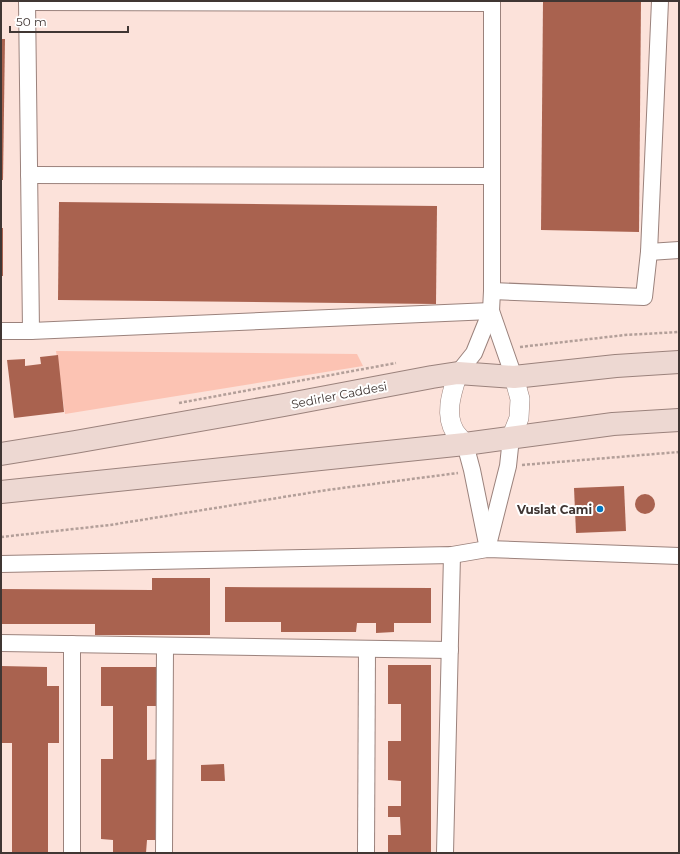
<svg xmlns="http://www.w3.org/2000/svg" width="680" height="854" viewBox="0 0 680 854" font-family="Montserrat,sans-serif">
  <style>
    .green { fill: #fcc3b3 }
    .building { fill: #a9624f }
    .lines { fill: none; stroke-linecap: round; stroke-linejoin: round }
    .minor-casing { stroke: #9b827c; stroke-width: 18 }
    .tertiary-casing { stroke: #9b827c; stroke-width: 20 }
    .secondary-casing { stroke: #9b827c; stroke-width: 24 }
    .path { stroke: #b39f99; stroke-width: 2.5; stroke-dasharray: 3 2; stroke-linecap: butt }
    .minor { stroke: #fff; stroke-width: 16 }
    .tertiary { stroke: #fff; stroke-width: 19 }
    .secondary { stroke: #edd8d2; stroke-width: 22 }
    .poi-dot { fill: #0076c0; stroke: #fff; stroke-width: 1.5 }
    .labels { text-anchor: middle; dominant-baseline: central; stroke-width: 4; stroke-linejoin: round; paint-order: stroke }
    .street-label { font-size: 12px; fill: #403633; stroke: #fff }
    .poi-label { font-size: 12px; font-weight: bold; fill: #403633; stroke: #fff; text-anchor: end }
  </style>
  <rect width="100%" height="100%" fill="#fce2da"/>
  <polygon class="green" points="56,351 357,354 363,366 65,414"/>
  <g class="building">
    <polygon points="543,1 641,1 639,232 541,230"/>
    <polygon points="1,39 5,39 3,180 1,180"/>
    <polygon points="59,202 437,206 436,304 58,300"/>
    <rect x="1" y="228" width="2" height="48"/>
    <polygon points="58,355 64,412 14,418 7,360 25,359 25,366 41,364 40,357"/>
    <polygon points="624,486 626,531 576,533 574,488"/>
    <circle cx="645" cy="504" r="10"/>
    <polygon points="152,578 210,578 210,635 95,635 95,624 1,624 1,589 152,590"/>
    <polygon points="225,587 431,588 431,623 394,623 394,632 376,633 376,623 357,623 356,632 281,632 281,622 225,622"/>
    <polygon points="388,665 431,665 431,853 388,853 388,835 401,835 400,817 388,817 388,806 401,806 401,781 388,780 388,741 401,741 401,704 388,704"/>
    <polygon points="1,666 47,667 47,686 59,686 59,743 48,743 48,853 12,853 12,743 1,743"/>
    <polygon points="101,667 160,667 160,706 147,706 147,760 160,759 160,840 147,840 146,853 113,853 113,840 101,839 101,759 113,759 113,706 101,706"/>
    <polygon points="224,764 225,781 201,781 201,765"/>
  </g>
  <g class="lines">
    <g class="minor-casing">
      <g id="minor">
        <polyline points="27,1 31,331"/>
        <polyline points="27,2 492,3"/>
        <polyline points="29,175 492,176"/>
        <polyline points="649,252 679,250"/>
        <polyline points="492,291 644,297 649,252 660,1"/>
        <polyline points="491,311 514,377"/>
        <polyline points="1,331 31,331 491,311"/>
        <polyline points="458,373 474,353 491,311 492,291 492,1"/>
        <polyline points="465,444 472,470 487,544"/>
        <polyline points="487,549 508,466 511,438"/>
        <polyline points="1,564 452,555 487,549 679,556"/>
        <polyline points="1,643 450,650"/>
        <polyline points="72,644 72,853"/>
        <polyline points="164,853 165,646"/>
        <polyline points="366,853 367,649"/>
        <polyline points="445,853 452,555"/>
      </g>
    </g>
    <g class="tertiary-casing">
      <g id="tertiary">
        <path d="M458,373C452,392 444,414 455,432C458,436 462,440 465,444"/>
        <polyline points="511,438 519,418 520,399 514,377"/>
      </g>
    </g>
    <g class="secondary-casing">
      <g id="secondary">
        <polyline points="1,454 75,442 284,405 432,377 458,373 514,377 616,366 679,362"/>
        <polyline points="1,492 465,444 613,424 679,420"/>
      </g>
    </g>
    <g class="path">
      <polyline points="520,347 625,335 679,332"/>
      <polyline points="179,403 396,363"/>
      <polyline points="522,465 679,452"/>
      <polyline points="1,537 110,525 327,490 458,473"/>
    </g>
    <use href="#minor" class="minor"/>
    <use href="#tertiary" class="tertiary"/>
    <use href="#secondary" class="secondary"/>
  </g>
  <circle class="poi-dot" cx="600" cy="509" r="4"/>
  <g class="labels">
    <g class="street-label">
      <text transform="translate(339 395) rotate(-11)">Sedirler Caddesi</text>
    </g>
    <g class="poi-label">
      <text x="592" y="509">Vuslat Cami</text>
    </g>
  </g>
  <rect width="680" height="854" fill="none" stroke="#403633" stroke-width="4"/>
  <path d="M10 26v6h118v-6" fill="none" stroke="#403633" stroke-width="2"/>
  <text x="16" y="26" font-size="12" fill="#403633" stroke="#ffffff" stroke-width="3" paint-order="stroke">50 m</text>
</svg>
